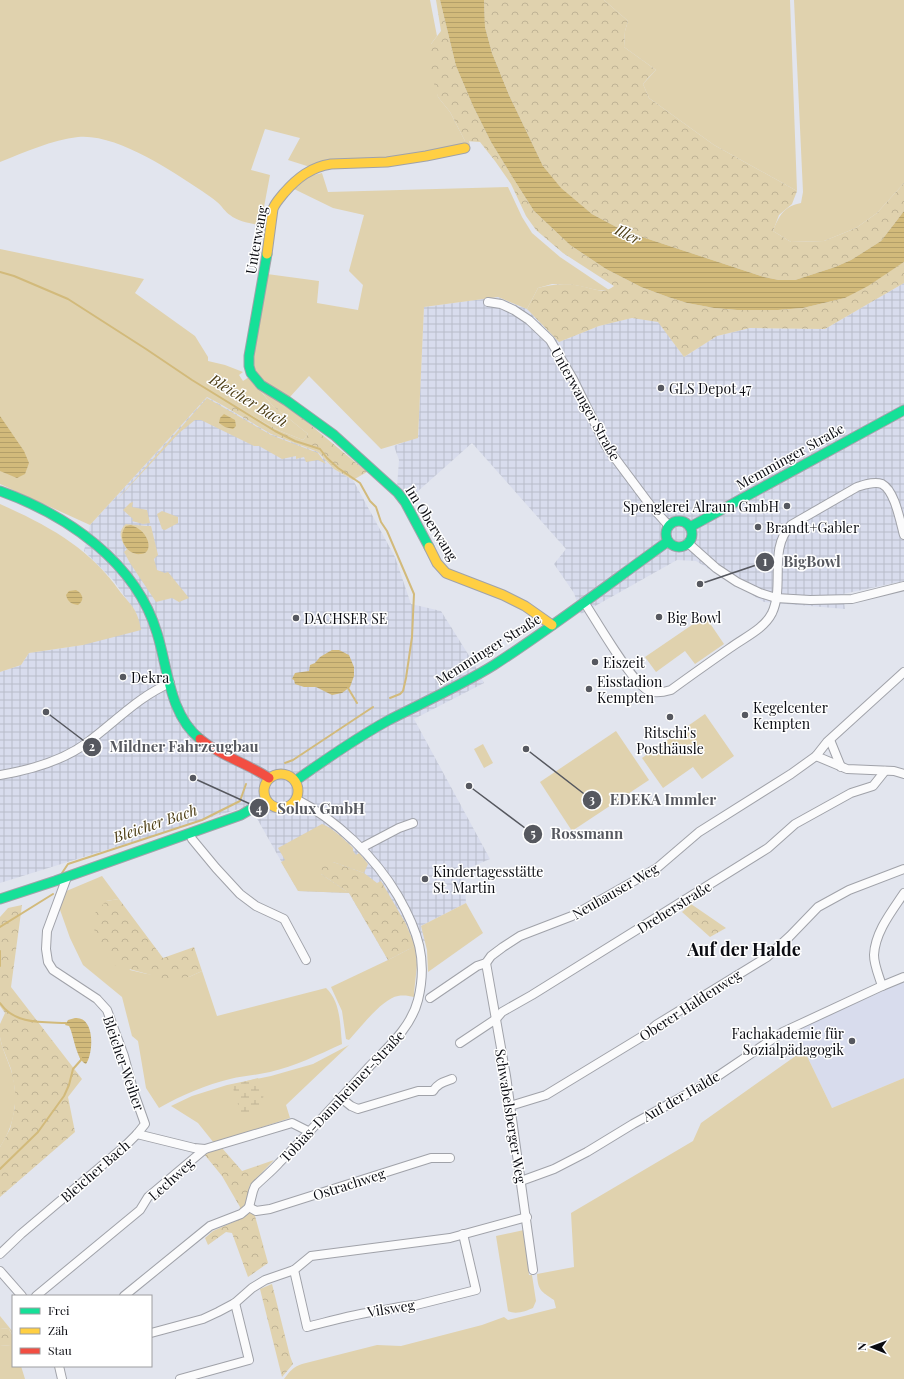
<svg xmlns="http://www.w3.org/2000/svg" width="904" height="1379" viewBox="0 0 904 1379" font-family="'Playfair Display',serif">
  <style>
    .built { fill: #d8dced }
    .industrial { fill: url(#industrial-grid) }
    .grass { fill: #e0d2ae }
    .forest { fill: url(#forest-crowns) }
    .wetland { fill: url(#wetland-marsh) }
    .water { fill: url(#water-rules) }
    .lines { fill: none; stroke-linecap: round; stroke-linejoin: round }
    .stream { stroke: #d2ba7b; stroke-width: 2 }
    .street-casing { stroke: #a0a2a9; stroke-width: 10 }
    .fast-casing { stroke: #a0a2a9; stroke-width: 11 }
    .slow-casing { stroke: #a0a2a9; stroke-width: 11 }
    .jam-casing { stroke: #a0a2a9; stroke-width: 11 }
    .street { stroke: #fbfbfc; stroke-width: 8 }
    .fast { stroke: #16e098; stroke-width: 9 }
    .slow { stroke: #ffcf43; stroke-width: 9 }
    .jam { stroke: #f24e42; stroke-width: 9 }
    .poi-dot { fill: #56585f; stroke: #fff; stroke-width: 1.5 }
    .labels { text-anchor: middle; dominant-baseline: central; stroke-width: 3; stroke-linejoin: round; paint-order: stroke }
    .street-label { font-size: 14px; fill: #0b0c12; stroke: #fff }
    .poi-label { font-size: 14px; fill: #0b0c12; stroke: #fff; text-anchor: start }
    .water-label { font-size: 15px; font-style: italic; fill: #4f4018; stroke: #fff }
    .district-label { font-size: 18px; font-weight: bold; fill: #0b0c12; stroke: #fff }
    .leader { fill: none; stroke: #56585f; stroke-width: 1.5 }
    .callout-dot { fill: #56585f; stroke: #fff; stroke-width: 1.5 }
    .mark-label { font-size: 12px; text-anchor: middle; font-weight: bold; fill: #fff }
    .callout-label { font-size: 15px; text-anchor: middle; font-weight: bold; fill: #56585f; stroke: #fff; stroke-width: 3; stroke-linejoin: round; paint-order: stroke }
  </style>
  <defs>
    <pattern id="industrial-grid" width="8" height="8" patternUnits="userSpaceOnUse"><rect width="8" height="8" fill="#d8dced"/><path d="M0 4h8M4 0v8" fill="none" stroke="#b8bcca"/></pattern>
    <pattern id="forest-crowns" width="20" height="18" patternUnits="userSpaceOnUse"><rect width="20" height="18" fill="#e0d2ae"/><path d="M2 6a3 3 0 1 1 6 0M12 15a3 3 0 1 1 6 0" fill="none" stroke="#bfb395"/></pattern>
    <pattern id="wetland-marsh" width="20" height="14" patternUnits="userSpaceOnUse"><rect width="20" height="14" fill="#e0d2ae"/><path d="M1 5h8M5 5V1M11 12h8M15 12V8" fill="none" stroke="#bfb395"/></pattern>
    <pattern id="water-rules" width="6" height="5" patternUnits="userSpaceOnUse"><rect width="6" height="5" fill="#d2ba7b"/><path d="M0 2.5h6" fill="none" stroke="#b39f69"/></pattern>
  </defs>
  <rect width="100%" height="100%" fill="#e2e5ee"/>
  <polygon class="built" points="903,982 904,985 904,1078 832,1108 795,1032 803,1027"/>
  <g class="industrial">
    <polygon points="904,283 904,581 843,594 845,609 764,602 696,561 677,560 581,614 574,593 554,564 566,549 472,443 408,500 397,487 399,460 394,446 418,437 424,307 498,297 527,309 559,342 599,326 631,318 658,321 684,357 717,336 750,328 825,329"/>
    <polygon points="207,397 271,434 318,452 334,469 353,480 395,557 411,604 441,611 473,662 484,683 414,719 490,859 464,870 466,903 421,926 425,941 388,960 349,893 298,891 255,815 245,807 0,883 0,672 21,665 29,653 83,645 137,614 113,580 84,551 90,525"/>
  </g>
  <g class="grass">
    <path d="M0,0H430L437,36L431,44L438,97L450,112L465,141H469L470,145L381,161L307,166L288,160L300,138L265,129L251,170L270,175L261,223L258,225C249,223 237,221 230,215C225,212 222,206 217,202C213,198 207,195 202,191C172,171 116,133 78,137C52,140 25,152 0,162Z"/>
    <polygon points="604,0 790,0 797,191 714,145 649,98 643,84 656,70 624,47 625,31 628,21"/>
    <path d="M794,0H904V183L877,213L856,228L824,241L791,242L773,231C779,216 784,206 801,203L803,192Z"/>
    <polygon points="322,173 328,192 508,187 522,217 532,233 560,257 609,290 597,290 575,285 552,284 538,288 527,309 498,297 424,307 418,438 381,449 309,376 289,398 263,383 251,367 267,274 319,281 317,303 358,310 363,285 349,271 364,215 333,208 294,189 306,177"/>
    <polygon points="0,249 144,279 135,293 195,336 208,357 208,361 225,365 243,372 239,375 243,381 249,377 272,405 308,434 303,440 278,430 232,405 222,405 207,397 90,525 0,484"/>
    <polygon points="207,398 271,435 318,453 326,464 318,460 306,462 304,457 296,459 296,456 282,459 259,446 254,446 201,420 195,420 179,433 114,503"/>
    <polygon points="133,502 132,507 147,510 150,523 143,524 132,521 133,519 123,510 130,503"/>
    <path d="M0,504C49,526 90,548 121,593C126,599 134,607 137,615C139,620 140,625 141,630L83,645L29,653L21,665L0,672Z"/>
    <polygon points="162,511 178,517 178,523 165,530 162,529 157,514"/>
    <path d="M126,524L146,526H151L158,555L154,559L157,570L165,573L168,572L189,598L179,602L172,598L156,602L130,563L124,552L127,549C121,541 117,531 126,524Z"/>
    <polygon points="705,616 724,644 695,664 685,651 656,672 645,657"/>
    <polygon points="705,714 734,756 702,779 693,767 663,788 642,758"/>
    <polygon points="616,731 649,780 572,831 540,782"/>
    <polygon points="483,744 493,763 484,768 474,749"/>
    <path d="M322,824C334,829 344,839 353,848V851L356,855L359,853L368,864L364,873L333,862L321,874L349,893L298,891L281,862L285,860L278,848Z"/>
    <path d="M102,876L119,899L106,901L130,970L147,974L189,977L202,971L217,1016L326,988C341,1002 340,1025 342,1044C318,1055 295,1066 270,1072C257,1075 243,1076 230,1079C205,1085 182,1095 159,1108L146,1088L138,1041L132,1036L122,997L83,965L70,938L59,907L64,892Z"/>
    <polygon points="466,903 483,933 428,972 427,950 421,926"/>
    <path d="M415,946L417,965L414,993V997C409,996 404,995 398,996C383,998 360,1028 349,1040L346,1039L342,1011L331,987L388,960Z"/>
    <path d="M0,1037C2,1049 7,1058 11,1070C19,1096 16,1123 0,1147Z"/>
    <polygon points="349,1045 286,1105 290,1118 214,1143 198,1123 171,1106 192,1096 227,1085 271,1076 313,1064"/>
    <path d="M804,1050L832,1108L904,1078V1379H284C290,1371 293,1367 302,1364L377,1345L401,1346L482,1325L504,1317L508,1320L556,1308L554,1300C541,1291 538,1291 537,1274L574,1267L571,1213L693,1141L701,1123Z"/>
    <path d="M524,1230L530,1263L528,1265L529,1275H532L536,1301L533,1308C526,1311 516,1315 508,1311L496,1236Z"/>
    <polygon points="0,1316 13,1332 13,1335 9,1329 0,1328"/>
    <polygon points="13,1342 13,1366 21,1366 25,1379 0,1379 0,1346 11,1345"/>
  </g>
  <g class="forest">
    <path d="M436,0H440L456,66L473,106L491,142L513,178L534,211L570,245L606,269L641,287L668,297L687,303L714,308L737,310H778L803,308L845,298L904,262V283L825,329L750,328L717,336L684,357L658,322L632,318L599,326L559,342L527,309L538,288C550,285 562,283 575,285C588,286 603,296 614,286L563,253L536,230L526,216L511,184L495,161L480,142L465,141L450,112L438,97L432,77L428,53L431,44L441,31Z"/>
    <polygon points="484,0 604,0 628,21 625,31 624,47 656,70 648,78 643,84 649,98 714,145 797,191 792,204 779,215 773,231 791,242 824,241 856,228 877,213 904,183 904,211 881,241 851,260 835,267 795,280 779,280 764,277 624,231 592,214 561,189 543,166 509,95 492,53 485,27"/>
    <polygon points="257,386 284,403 367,472 353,480 334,469 318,452 271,434 222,405 232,405 278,430 303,440 308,434 272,405"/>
    <polygon points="333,862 364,873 377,883 381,881 406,924 415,946 388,960 349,893 321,874 322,864"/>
    <polygon points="119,899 163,958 194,947 202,971 189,977 166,979 114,965 103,951 91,922 95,913 106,901"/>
    <polygon points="691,904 726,928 710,937 682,912"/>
    <polygon points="22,905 11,987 82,1079 68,1097 75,1132 0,1197 0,1147 10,1129 15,1107 15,1090 11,1069 2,1046 0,1037 0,1024 5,1013 0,1006 0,917 8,908"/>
    <polygon points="222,1148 242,1171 274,1160 250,1185 248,1196 255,1216 268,1263 248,1277 232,1233 226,1232 208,1245 205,1238 213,1231 238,1220 240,1207 222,1176 204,1154"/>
    <polygon points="272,1284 290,1356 293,1364 282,1377 260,1289"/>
    <path d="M0,1328L9,1329C12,1334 15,1339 12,1345L0,1346Z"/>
  </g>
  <path class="wetland" d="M258,1078C267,1093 264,1098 257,1113L241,1114L232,1085Z"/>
  <g class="water">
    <polygon points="440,0 484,0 485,27 492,53 509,95 543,166 561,188 592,214 624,231 764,277 779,280 795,280 835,267 851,260 881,241 904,211 904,262 868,286 845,298 803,308 778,310 737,310 714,308 687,303 668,297 641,287 606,269 570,245 534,211 513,178 491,142 473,106 456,66"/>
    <polygon points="224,414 235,420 236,426 233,429 225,427 219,423 220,418"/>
    <polygon points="0,416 24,451 29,463 25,474 17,478 0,471"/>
    <path d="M131,525C139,528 144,532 147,539C150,545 149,554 141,554C127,556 116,537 126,526Z"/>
    <path d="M76,590C83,594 85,600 78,605C71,604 68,602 66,595L69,591Z"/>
    <polygon points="332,650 339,650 349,655 354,667 354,676 350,687 342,693 332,695 316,687 304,687 295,684 294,680 292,679 295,673 309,671 310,665 315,663 320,657"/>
    <path d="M75,1018C95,1016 94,1053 86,1064C76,1060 74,1035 69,1026L65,1025L68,1020Z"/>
  </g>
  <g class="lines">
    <g class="stream">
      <polyline points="0,272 14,276 68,299 146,349 192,380 275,431 295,441 320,449 327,458 338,468 360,483 370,501 376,507 381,522 387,531 414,594 412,637 406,678 403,691 400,694 390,698"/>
      <polyline points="348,688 357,703"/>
      <polyline points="285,763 293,760 373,707"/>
      <polyline points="62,873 68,864 202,820 240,801 246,784"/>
      <polyline points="0,927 53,894"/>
      <polyline points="0,951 0,966"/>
      <path d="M0,1003C15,1025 43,1022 66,1023"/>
      <polyline points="0,1169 38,1132 64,1096 69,1085 73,1069 81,1060 81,1057"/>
    </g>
    <g class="street-casing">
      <g id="street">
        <polyline points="488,302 501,304 514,310 529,320 550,340 573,379 606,446 650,505 669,526"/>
        <polyline points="688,543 716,568 737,582 760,593 776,598 810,600 852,599 904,586"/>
        <path d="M584,602C596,620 633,685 649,691C656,694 664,692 671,690C690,676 710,662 730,648C745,637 764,629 772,613C785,585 768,549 791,525L857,487C864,485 874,481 882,484C895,491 900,521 904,535"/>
        <polyline points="830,740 841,767"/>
        <polyline points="816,756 847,769 894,771 904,774"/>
        <path d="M0,775C30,770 63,761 88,742C115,722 138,697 170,683"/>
        <polyline points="190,834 192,839 216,868 240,894 256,906 284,919 306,960"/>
        <polyline points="361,848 399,828 413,823"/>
        <polyline points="486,963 506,1076 533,1270"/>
        <path d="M882,986C879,976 874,965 874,955C875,932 892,911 904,893"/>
        <polyline points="430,998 477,966 486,963 491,956 503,947 520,936 572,916 657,868 699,832 791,774 816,756 827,742 904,672"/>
        <polyline points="460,1043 496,1019 502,1012 532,995 768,848 795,824 851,793 873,786 885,771"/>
        <path d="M341,1098L351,1106L358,1109L418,1091H433C438,1083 444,1082 452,1079"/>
        <polyline points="510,1106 546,1095 643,1036 656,1025 767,957 790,936 818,907 849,890 904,869"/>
        <polyline points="137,1134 194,1148 205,1149"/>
        <polyline points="521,1181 554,1169 587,1152 633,1124 709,1082 783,1032 882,986 904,977"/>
        <polyline points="249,1207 256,1211 270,1209 431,1158 450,1158"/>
        <polyline points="0,1254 21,1234 125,1146 137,1134 145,1124 134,1093 124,1056 107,1010 97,999 53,970 48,962 46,949 47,931 67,877"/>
        <path d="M294,1270L307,1327C331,1321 354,1314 379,1311C392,1309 403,1305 416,1305L476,1290L463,1234"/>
        <polyline points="0,1271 22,1296"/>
        <polyline points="36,1296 140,1210 148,1197 205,1149 292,1123 310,1132"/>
        <path d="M124,1296L210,1226L241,1214L247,1209L249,1207L253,1191L255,1186C263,1178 272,1171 279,1163C310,1132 339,1100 368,1068C387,1048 411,1028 418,1000C428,960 418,931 398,896C375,857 337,820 296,799"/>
        <polyline points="151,1333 203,1319 218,1312 235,1303 252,1288 265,1280 294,1270 311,1256 450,1238 527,1217"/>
        <polyline points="59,1366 62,1379"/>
        <polyline points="180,1379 249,1360 235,1303"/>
      </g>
    </g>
    <g class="fast-casing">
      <g id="fast">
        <polyline points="267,254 249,356 249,366 251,373 261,385 287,401 334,435 398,493 405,502 429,547"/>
        <path d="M0,491C67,515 136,562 157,633C168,668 169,714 200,739"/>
        <circle cx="679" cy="534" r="13"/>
        <polyline points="690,527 904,410"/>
        <path d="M295,781C326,759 356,738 389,720C424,702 460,686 494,665C553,627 610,583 667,542"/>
        <polyline points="0,899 55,881 241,815 266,800"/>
      </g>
    </g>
    <g class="slow-casing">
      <g id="slow">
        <path d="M267,254L273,209C275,203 280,198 284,193C297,178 311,167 331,164L387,162L426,156L465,148"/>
        <polyline points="429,547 437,563 446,573 503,595 525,606 552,625"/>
        <circle cx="281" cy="791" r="17"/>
      </g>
    </g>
    <g class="jam-casing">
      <path id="jam" d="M200,739C220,756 247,763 269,778"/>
    </g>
    <use href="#street" class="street"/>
    <use href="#fast" class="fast"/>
    <use href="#slow" class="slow"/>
    <use href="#jam" class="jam"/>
  </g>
  <g class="poi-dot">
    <circle cx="661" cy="388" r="4"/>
    <circle cx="787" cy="506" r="4"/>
    <circle cx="758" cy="527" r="4"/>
    <circle cx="659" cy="617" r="4"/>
    <circle cx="296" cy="618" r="4"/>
    <circle cx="595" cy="662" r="4"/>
    <circle cx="123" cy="677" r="4"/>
    <circle cx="589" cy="689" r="4"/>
    <circle cx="745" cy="715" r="4"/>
    <circle cx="670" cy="717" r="4"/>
    <circle cx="425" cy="879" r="4"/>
    <circle cx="852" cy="1041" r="4"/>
  </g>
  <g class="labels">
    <g class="street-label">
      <text transform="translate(256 240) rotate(-80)">Unterwang</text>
      <text transform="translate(586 404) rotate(61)">Unterwanger Straße</text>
      <text transform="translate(790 456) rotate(-29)">Memminger Straße</text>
      <text transform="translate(432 523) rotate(58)">Im Oberwang</text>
      <text transform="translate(488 649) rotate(-32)">Memminger Straße</text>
      <text transform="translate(615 891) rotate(-30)">Neuhauser Weg</text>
      <text transform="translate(674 907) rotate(-32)">Dreherstraße</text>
      <text transform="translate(690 1005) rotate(-33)">Oberer Haldenweg</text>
      <text transform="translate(124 1063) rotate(71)">Bleicher Weiher</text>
      <text transform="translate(342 1096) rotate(-47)">Tobias-Dannheimer-Straße</text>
      <text transform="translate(681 1096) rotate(-30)">Auf der Halde</text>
      <text transform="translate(511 1116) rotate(81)">Schwabelsberger Weg</text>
      <text transform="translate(95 1171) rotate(-41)">Bleicher Bach</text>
      <text transform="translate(171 1179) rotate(-42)">Lechweg</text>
      <text transform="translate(349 1184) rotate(-18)">Ostrachweg</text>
      <text transform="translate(391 1308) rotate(-9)">Vilsweg</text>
    </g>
    <g class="poi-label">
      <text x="669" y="388">GLS Depot 47</text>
      <text x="779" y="506" text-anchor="end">Spenglerei Alraun GmbH</text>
      <text x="766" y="527">Brandt+Gabler</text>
      <text x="667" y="617">Big Bowl</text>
      <text x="304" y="618">DACHSER SE</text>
      <text x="603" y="662">Eiszeit</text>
      <text x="131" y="677">Dekra</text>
      <text x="597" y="681">Eisstadion<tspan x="597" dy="16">Kempten</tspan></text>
      <text x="753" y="707">Kegelcenter<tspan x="753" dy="16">Kempten</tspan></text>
      <text x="670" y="732" text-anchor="middle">Ritschi's<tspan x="670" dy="16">Posthäusle</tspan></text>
      <text x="433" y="871">Kindertagesstätte<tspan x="433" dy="16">St. Martin</tspan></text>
      <text x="844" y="1033" text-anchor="end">Fachakademie für<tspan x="844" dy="16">Sozialpädagogik</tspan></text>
    </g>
    <g class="water-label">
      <text transform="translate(628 234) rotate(27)">Iller</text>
      <text transform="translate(249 400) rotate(31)">Bleicher Bach</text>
      <text transform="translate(155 823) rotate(-19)">Bleicher Bach</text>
    </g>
    <g class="district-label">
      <text x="744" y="949">Auf der Halde</text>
    </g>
  </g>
  <path class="leader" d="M700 584L765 562M46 712L92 747M526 749L592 800M193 778L259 808M469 786L533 834"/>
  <g class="callout-dot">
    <circle cx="700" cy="584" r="4"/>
    <circle cx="46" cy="712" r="4"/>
    <circle cx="526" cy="749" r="4"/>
    <circle cx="193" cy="778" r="4"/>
    <circle cx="469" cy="786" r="4"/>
    <circle cx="765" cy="562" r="10"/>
    <circle cx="92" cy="747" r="10"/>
    <circle cx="592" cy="800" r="10"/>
    <circle cx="259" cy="808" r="10"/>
    <circle cx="533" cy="834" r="10"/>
  </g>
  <g class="mark-label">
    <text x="765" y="566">1</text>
    <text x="92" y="751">2</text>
    <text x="592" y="804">3</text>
    <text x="259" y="813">4</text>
    <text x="533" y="838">5</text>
  </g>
  <g class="callout-label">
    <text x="812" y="567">BigBowl</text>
    <text x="184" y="752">Mildner Fahrzeugbau</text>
    <text x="663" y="805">EDEKA Immler</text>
    <text x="321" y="814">Solux GmbH</text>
    <text x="587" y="839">Rossmann</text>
  </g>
  <rect x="12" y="1295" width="140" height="72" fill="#ffffff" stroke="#9d9ea0"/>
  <rect x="20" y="1308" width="20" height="6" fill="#16e098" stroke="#9d9ea0"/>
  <text x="48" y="1315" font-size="12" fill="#0b0c12">Frei</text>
  <rect x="20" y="1328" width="20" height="6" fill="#ffcf43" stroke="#9d9ea0"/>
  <text x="48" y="1335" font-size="12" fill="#0b0c12">Zäh</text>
  <rect x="20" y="1348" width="20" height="6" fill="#f24e42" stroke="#9d9ea0"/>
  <text x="48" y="1355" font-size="12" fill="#0b0c12">Stau</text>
  <g transform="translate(872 1347) rotate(271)" stroke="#ffffff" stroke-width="3" paint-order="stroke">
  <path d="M0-3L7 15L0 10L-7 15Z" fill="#0b0c12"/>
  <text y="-6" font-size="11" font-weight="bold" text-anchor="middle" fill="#0b0c12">N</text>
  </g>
</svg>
